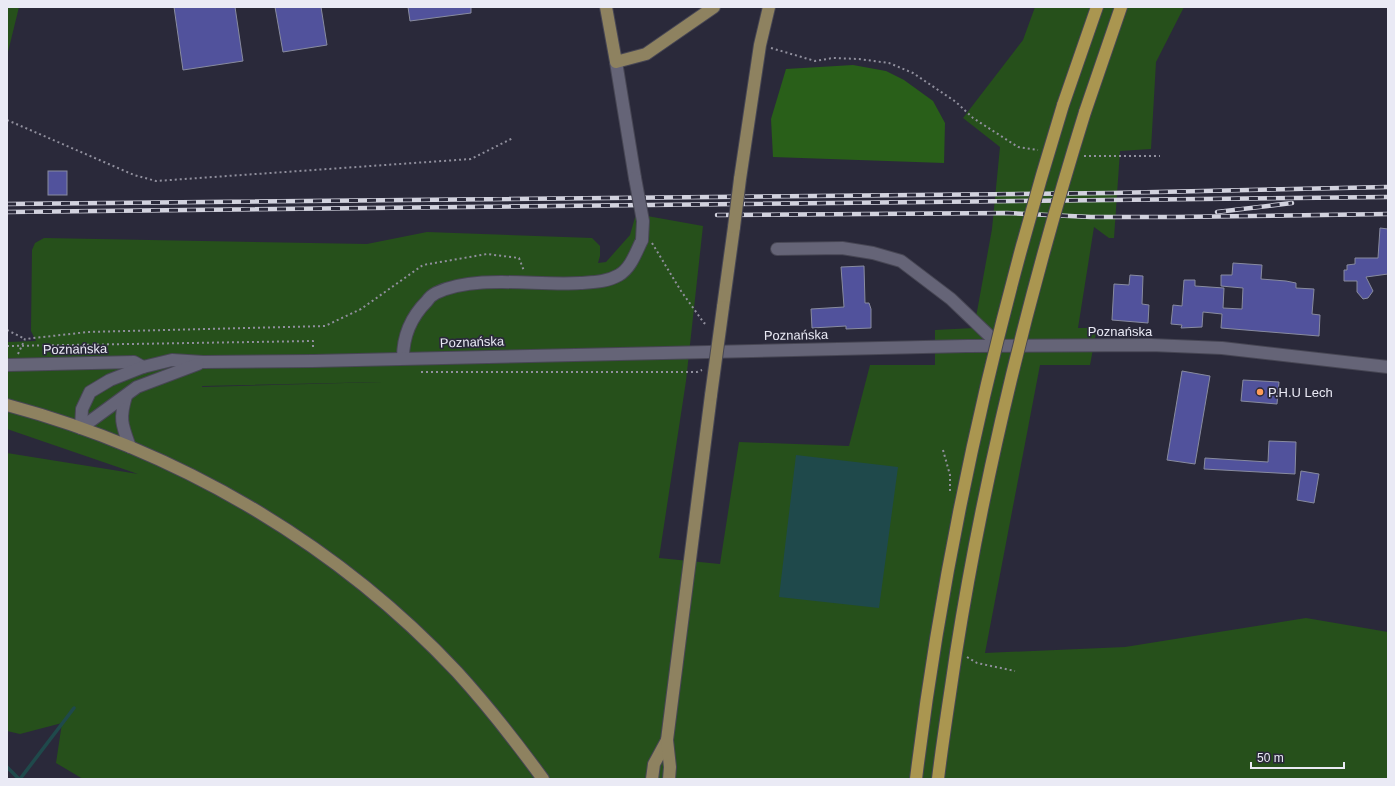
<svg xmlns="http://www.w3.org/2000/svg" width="1395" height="786" viewBox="0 0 1395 786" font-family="Arial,sans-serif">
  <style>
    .green { fill: #26501b; fill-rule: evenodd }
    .forest { fill: #295f19 }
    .water { fill: #1f494b }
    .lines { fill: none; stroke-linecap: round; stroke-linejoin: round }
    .stream { stroke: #1f494b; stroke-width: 3.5 }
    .building { fill: #51529c; stroke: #888b9f }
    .minor-casing { stroke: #474654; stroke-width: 14 }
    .major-casing { stroke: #474654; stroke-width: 14 }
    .highway-casing { stroke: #474654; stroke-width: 14 }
    .path { stroke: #908f9d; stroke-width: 2; stroke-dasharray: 2 3; stroke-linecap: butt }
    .minor { stroke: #656477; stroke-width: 12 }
    .major { stroke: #8e8260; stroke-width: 12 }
    .highway { stroke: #aa9650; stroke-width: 12 }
    .rail-casing { stroke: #d2d2de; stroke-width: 4.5 }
    .rail { stroke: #2a293a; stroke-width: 3; stroke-dasharray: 9; stroke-linecap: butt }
    .minor-bridge-casing { stroke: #474654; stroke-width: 14; stroke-linecap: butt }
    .major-bridge-casing { stroke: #474654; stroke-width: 14; stroke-linecap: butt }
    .highway-bridge-casing { stroke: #474654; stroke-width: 14; stroke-linecap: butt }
    .minor-bridge { stroke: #656477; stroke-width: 12 }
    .major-bridge { stroke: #8e8260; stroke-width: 12 }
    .highway-bridge { stroke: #aa9650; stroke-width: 12 }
    .poi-dot { fill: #fe9c57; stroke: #2a293a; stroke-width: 1.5 }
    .labels { text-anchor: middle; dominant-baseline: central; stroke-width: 3.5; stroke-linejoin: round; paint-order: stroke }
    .street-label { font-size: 13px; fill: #eaeaf5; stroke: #2a293a }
    .poi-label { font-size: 13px; fill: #eaeaf5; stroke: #2a293a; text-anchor: start }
  </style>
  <rect width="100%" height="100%" fill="#2a293a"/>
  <g class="green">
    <polygon points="7,7 19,7 7,56"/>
    <path d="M1035,7H1184L1156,62L1151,149L1120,151L1114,238H1109L1094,227L1078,328H1097L1090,365H1040L985,653L1125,647L1306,618L1388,632V779H83L56,763L62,723L20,734L7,731V453L138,474L7,429V342L36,341L31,331L32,250L35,243L44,238L367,244L427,232L592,238L600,246V256L598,263L606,262L630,235L636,214L703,226L686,381L659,558L720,564L739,442L849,446L870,365H935V330L974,328L992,229L1000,147L963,118L1023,40ZM382,382L202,387V386Z"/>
  </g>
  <polygon class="forest" points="853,65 886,71 904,80 933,101 945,123 944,163 773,157 771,119 786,69"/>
  <polygon class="water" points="796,455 898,467 879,608 779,597"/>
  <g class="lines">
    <g class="stream">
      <polyline points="7,767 19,779"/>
      <polyline points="20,779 74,708"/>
    </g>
  </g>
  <g class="building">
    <polygon points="174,7 235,7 243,61 183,70"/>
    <polygon points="275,7 321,7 327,45 283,52"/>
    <polygon points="408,7 471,7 471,13 410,21"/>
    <rect x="48" y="171" width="19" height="24"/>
    <polygon points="1380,228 1388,229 1388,274 1366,277 1373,291 1368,298 1363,299 1357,292 1357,281 1344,281 1344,270 1347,270 1347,265 1355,264 1355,258 1378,258"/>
    <polygon points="1233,263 1262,265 1261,279 1286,281 1296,283 1296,288 1314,289 1312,314 1320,315 1319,336 1221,328 1222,314 1203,312 1202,327 1181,328 1182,325 1171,324 1173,305 1182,306 1184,280 1195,280 1195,286 1224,288 1223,308 1242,309 1243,288 1221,286 1221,275 1232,275"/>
    <polygon points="864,266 865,303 869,303 871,309 871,328 846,329 846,326 812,328 811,309 844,307 841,267"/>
    <polygon points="1130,275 1143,276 1142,304 1149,305 1148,323 1112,320 1114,284 1129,285"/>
    <polygon points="1182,371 1210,376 1195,464 1167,460"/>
    <polygon points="1243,380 1279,382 1277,404 1241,401"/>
    <polygon points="1269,441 1296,442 1295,474 1204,469 1205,458 1268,462"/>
    <polygon points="1301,471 1319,474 1314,503 1297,500"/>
  </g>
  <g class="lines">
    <g class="minor-casing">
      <g id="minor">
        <polyline points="616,62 635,178"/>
        <polyline points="777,249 842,248 873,253 901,261 951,299 999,345"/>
        <path d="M403,358C403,336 411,317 427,301C429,298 432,295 436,293C476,274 536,286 580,283C594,282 607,282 619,275C631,268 636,252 642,240"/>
        <polyline points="7,365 134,362 143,367"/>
        <path d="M126,396C119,419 122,425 130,447"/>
        <polyline points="81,428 82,409 90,392 110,380 143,367 172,360 203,362 313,361 967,346 1151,345 1222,348 1388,367"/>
        <polyline points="81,428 137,387 198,364"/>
      </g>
    </g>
    <g class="major-casing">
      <g id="major">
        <polyline points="606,7 616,62 646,54 714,7"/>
        <polyline points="740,179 760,45 769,7"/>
        <polyline points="723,307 734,227"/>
        <path d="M7,405C178,451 336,543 457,672C488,706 516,742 543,779"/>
        <polyline points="652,779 654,764 667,740"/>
        <polyline points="669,779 670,767 667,740 711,395"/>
      </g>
    </g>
    <g class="highway-casing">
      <g id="highway">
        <polyline points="1063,105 1097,7"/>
        <polyline points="1085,112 1121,7"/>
      </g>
    </g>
    <g class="path">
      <polyline points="771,48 815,61 833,58 859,59 889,63 913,73 956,102 973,118 1018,147 1038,150"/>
      <polyline points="7,120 134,175 156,181 471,159 513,138"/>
      <polyline points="1084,156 1160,156"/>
      <polyline points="652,243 681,291 704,323 708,325"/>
      <polyline points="7,330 25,339"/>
      <polyline points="7,346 313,341 313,350"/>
      <polyline points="18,354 25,339 88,332 325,326 361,309 423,265 487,254 519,258 524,271"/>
      <polyline points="421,372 697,372 702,370"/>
      <polyline points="943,450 950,475 950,493"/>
      <polyline points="967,657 977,663 1015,671"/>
    </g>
    <use href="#minor" class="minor"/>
    <use href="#major" class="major"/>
    <use href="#highway" class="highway"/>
    <g class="rail-casing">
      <g id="rail">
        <polyline points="7,204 1111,193 1388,187"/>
        <polyline points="7,212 1388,197"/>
        <polyline points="1217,212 1292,203"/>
        <polyline points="717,215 1007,213 1091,217 1175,217 1388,214"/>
      </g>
    </g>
    <use href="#rail" class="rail"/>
    <g class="minor-bridge-casing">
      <polyline id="minor-bridge" points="635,178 643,221 642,240"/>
    </g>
    <g class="major-bridge-casing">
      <g id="major-bridge">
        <polyline points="734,227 740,179"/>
        <polyline points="711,395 723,307"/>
      </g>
    </g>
    <g class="highway-bridge-casing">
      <g id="highway-bridge">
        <path d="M916,779C944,550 995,325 1063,105"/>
        <path d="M938,779C943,737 950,695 956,653C985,469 1030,289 1085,112"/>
      </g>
    </g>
    <use href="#minor-bridge" class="minor-bridge"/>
    <use href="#major-bridge" class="major-bridge"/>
    <use href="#highway-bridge" class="highway-bridge"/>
  </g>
  <circle class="poi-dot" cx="1260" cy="392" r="4"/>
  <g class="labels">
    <g class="street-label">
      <text x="1120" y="331">Poznańska</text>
      <text transform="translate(796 335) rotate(-1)">Poznańska</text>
      <text transform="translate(472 342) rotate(-2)">Poznańska</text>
      <text transform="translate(75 349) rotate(-1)">Poznańska</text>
    </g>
    <g class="poi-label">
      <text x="1268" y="392">P.H.U Lech</text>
    </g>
  </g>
  <rect width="1395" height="786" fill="none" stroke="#eaeaf5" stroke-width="16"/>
  <path d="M1251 762v6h93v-6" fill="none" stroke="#eaeaf5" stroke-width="2"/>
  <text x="1257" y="762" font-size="12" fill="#eaeaf5" stroke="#2a293a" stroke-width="3" paint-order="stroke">50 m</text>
</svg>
